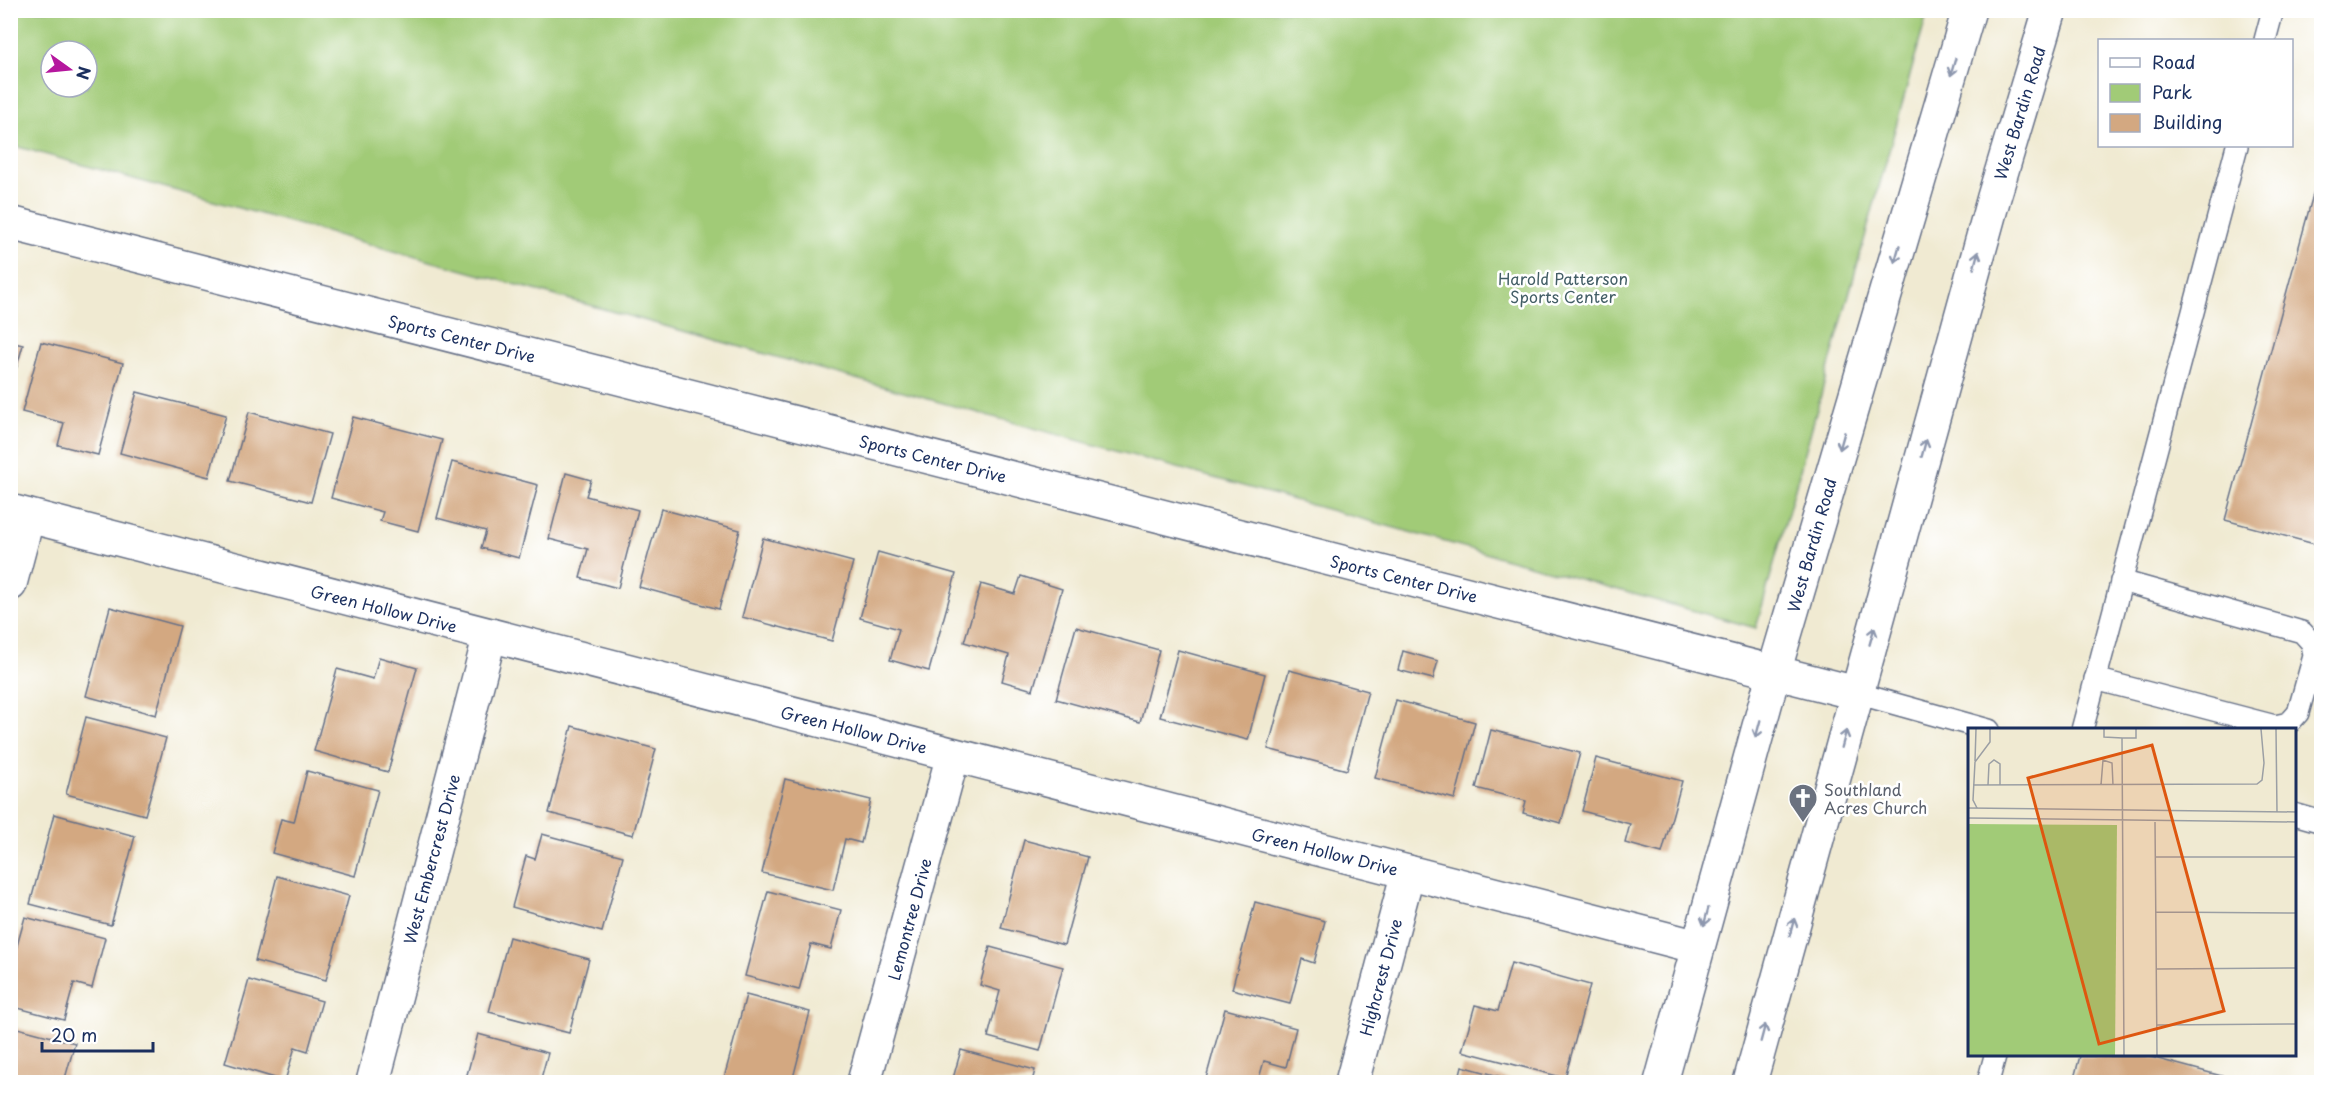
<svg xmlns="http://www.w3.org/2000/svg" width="2332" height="1093" viewBox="0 0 2332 1093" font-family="'Playpen Sans',sans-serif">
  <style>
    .green { fill: #a1cb77; stroke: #5e7d6a; stroke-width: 1.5; fill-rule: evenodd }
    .building { fill: #d3a881 }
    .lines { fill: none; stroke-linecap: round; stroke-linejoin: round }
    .service-casing { stroke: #667087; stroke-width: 24 }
    .minor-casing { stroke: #667087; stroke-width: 36 }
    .tertiary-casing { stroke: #667087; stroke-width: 36 }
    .secondary-casing { stroke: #667087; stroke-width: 36 }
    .service { stroke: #fff; stroke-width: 21 }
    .minor { stroke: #fff; stroke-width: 33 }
    .tertiary { stroke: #fff; stroke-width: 33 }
    .secondary { stroke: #fff; stroke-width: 33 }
    .oneway { stroke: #8d97ae }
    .labels { text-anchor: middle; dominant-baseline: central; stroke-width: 5; stroke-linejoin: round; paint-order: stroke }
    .street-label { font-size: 16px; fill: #1b2f5e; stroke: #fff }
    .park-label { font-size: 16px; fill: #435e66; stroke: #fff }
    .worship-label { font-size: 16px; fill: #5b616d; stroke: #fff; text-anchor: start }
    .inset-road { fill: none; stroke: #9b9fa4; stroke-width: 1.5 }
    .view { fill: #de5710; fill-opacity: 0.15; stroke: #de5710; stroke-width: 3 }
    .inset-edge { fill: none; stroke: #1b2f5e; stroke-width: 3 }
  </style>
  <rect width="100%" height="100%" fill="#fff"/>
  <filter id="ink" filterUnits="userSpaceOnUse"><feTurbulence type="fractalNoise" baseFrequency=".0167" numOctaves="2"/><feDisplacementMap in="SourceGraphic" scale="12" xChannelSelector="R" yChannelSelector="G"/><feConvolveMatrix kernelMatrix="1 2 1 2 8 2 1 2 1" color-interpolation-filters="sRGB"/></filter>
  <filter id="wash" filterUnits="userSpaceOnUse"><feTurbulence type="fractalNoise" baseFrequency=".008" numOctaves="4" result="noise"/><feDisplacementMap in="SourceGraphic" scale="24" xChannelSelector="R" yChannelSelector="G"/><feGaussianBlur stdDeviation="1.35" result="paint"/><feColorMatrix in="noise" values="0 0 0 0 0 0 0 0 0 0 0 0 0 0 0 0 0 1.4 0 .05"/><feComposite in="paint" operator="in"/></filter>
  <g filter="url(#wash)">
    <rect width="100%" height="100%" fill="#f0ead2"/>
    <path class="green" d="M10,11L11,10L1928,11L1756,628L11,145ZM51,51H87V87H51Z"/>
    <g id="blocks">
      <g class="building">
        <polygon points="2321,165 2322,165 2322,546 2225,520"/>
        <polygon points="10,342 23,345 11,387 10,387"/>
        <polygon points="41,342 123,363 98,455 58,445 64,423 22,412"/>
        <polygon points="137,392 226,415 209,477 120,453"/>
        <polygon points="249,412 330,434 311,502 230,481"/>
        <polygon points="353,417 442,440 418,531 380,521 383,512 331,498"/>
        <polygon points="452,462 538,485 519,558 481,548 486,531 437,518"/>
        <polygon points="566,473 591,480 586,496 638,510 618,588 580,578 588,549 549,539"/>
        <polygon points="661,509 740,530 719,609 639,587"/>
        <polygon points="763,538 853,562 832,641 742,617"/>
        <polygon points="878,552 956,574 929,671 890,660 899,629 860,618"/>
        <polygon points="1021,576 1062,589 1033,690 1002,681 1009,655 964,642 981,584 1015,594"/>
        <polygon points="110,607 180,626 156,715 86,696"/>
        <polygon points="1076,627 1159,650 1140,722 1056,699"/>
        <polygon points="1178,650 1265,674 1248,740 1160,717"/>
        <polygon points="1403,651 1438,661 1433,679 1398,670"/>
        <polygon points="379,657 417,668 388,772 314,751 337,669 373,679"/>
        <polygon points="1289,670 1368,691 1347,770 1268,749"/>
        <polygon points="1396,700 1475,722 1455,799 1375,778"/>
        <polygon points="86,717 166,738 145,815 66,794"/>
        <polygon points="572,726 656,749 633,835 549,813"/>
        <polygon points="1491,730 1580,753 1561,823 1523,813 1526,801 1476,788"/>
        <polygon points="1596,758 1682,781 1662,853 1625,843 1630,824 1582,811"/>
        <polygon points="307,771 378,790 355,876 272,853 281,819 294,822"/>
        <polygon points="785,779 871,800 861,843 845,839 833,890 762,873"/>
        <polygon points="54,814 135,836 111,925 30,904"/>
        <polygon points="542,834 623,856 602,932 512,907 526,856 535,859"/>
        <polygon points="1024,840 1088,857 1064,945 1001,928"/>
        <polygon points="277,876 349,896 326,980 255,961"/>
        <polygon points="768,891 841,910 831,949 811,944 799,990 745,976"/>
        <polygon points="1255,902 1325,921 1314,963 1302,959 1290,1004 1232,989"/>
        <polygon points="25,917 105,938 92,988 74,983 64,1020 10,1006 10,971"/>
        <polygon points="509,937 589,959 569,1033 489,1012"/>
        <polygon points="990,947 1063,967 1040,1051 988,1037 1000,991 980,985"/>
        <polygon points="1511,963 1590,985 1565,1078 1462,1051 1475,1005 1498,1011"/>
        <polygon points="249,980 322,1001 308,1051 295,1047 285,1081 225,1063"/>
        <polygon points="746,995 810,1012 792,1082 723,1082"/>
        <polygon points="1225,1009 1296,1028 1286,1067 1264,1061 1258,1082 1205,1082"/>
        <polygon points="10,1026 75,1043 64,1082 10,1082"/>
        <polygon points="478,1034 548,1053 540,1082 465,1082"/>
        <polygon points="961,1050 1035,1070 1032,1082 952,1082"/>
        <polygon points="2080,1056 2147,1056 2244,1082 2073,1082"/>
        <polygon points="1462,1066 1520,1082 1458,1082"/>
      </g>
    </g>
  </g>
  <g filter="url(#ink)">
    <use href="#blocks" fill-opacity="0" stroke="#667087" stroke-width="1.5"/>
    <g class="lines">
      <g class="service-casing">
        <g id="service">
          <polyline points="2265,40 2273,10"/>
          <polyline points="2095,679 2275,726 2289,723 2298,713 2314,656 2312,643 2302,632 2121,581"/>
          <polyline points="1856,693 1989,730"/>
          <polyline points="2082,730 2237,146"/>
          <polyline points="2294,814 2322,822"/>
          <polyline points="1988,1082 1995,1056"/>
        </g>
      </g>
      <g class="minor-casing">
        <g id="minor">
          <polyline points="10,511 1698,947"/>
          <polyline points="10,584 28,516"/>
          <polyline points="373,1082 490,635"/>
          <polyline points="864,1082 953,755"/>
          <polyline points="1352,1082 1408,872"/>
        </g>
      </g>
      <g class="tertiary-casing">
        <polyline id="tertiary" points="10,223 1856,693"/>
      </g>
      <g class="secondary-casing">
        <g id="secondary">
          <polyline points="1661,1082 1774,672 1969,10"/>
          <polyline points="1750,1082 1994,197 2050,10"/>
        </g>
      </g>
      <use href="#service" class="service"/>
      <use href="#minor" class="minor"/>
      <use href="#tertiary" class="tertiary"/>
      <use href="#secondary" class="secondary"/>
    </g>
    <defs><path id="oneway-shaft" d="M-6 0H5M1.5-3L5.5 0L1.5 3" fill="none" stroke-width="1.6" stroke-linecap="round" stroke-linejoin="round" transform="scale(1.5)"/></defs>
    <g class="oneway">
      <use href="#oneway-shaft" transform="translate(1953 67) rotate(106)"/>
      <use href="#oneway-shaft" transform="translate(1897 254) rotate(106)"/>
      <use href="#oneway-shaft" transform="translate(1976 260) rotate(-75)"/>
      <use href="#oneway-shaft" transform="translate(1842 441) rotate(106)"/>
      <use href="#oneway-shaft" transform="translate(1924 448) rotate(-75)"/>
      <use href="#oneway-shaft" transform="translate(1872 636) rotate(-74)"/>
      <use href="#oneway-shaft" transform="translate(1758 729) rotate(105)"/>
      <use href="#oneway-shaft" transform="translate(1844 739) rotate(-75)"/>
      <use href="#oneway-shaft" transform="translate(1706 917) rotate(105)"/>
      <use href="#oneway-shaft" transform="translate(1792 927) rotate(-75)"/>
      <use href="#oneway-shaft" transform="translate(1763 1033) rotate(-75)"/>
    </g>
  </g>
  <defs>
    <g id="church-pin" transform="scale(1.5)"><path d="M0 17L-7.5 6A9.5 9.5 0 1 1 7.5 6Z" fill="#6b7280" stroke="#fff"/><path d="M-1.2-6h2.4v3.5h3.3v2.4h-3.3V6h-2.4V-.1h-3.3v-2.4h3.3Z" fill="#fff"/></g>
  </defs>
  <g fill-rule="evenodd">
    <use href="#church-pin" x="1803" y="798"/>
  </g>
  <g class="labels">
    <g class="street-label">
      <text transform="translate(2019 113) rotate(-73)">West Bardin Road</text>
      <text transform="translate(462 338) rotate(14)">Sports Center Drive</text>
      <text transform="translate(933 458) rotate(14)">Sports Center Drive</text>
      <text transform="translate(1811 545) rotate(-74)">West Bardin Road</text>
      <text transform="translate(1404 578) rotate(14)">Sports Center Drive</text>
      <text transform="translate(384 608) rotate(14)">Green Hollow Drive</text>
      <text transform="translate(854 729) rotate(14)">Green Hollow Drive</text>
      <text transform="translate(1325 851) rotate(14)">Green Hollow Drive</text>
      <text transform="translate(431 859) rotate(-75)">West Embercrest Drive</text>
      <text transform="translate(909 919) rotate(-75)">Lemontree Drive</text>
      <text transform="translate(1380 977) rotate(-75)">Highcrest Drive</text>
    </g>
    <g class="park-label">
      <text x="1563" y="278">Harold Patterson<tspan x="1563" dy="18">Sports Center</tspan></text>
    </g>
    <g class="worship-label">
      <text x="1824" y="789">Southland<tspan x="1824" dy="18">Acres Church</tspan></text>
    </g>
  </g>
  <g transform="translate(1968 728)">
    <rect width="328" height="328" fill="#f0ead2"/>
    <path d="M0,96L149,97L147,328H0Z" fill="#a1cb77"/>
    <path class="inset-road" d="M136,1V9L154,10L156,328M308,1L309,84M154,10H168V1M7,33L8,1M5,57L289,56L294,52L296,35L293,1M20,57L21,36L26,32L32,36V57M133,57L135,32L144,35L145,57M0,80L329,84M9,80L5,72L7,34L22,14V1M0,90L329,94M187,94L189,328M188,129H329M188,184L329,185M189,241L329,240M189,297L329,296"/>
    <path class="view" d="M184,17L256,283L131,316L60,50Z"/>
    <rect width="328" height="328" class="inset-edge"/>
  </g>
  <rect width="2332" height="1093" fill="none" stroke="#fff" stroke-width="36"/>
  <rect x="2098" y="39" width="195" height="108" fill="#ffffff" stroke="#a4acbf" stroke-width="1.5"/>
  <rect x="2110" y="58" width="30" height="9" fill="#ffffff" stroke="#a4acbf" stroke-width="1.5"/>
  <text x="2152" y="69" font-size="18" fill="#1b2f5e">Road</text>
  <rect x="2110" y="84" width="30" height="18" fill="#a1cb77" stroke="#a4acbf" stroke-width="1.5"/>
  <text x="2152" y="99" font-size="18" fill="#1b2f5e">Park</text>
  <rect x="2110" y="114" width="30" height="18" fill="#d3a881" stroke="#a4acbf" stroke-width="1.5"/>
  <text x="2152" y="129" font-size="18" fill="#1b2f5e">Building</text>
  <g transform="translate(69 69) rotate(105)"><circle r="28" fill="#ffffff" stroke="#a4acbf" stroke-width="1.5"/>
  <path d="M0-4.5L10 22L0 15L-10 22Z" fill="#b5179e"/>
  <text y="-9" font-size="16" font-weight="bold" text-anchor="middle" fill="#1b2f5e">N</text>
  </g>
  <path d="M42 1042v9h111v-9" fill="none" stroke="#1b2f5e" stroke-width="3"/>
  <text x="51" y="1042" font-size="18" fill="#1b2f5e" stroke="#ffffff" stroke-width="4.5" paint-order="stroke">20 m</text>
</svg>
